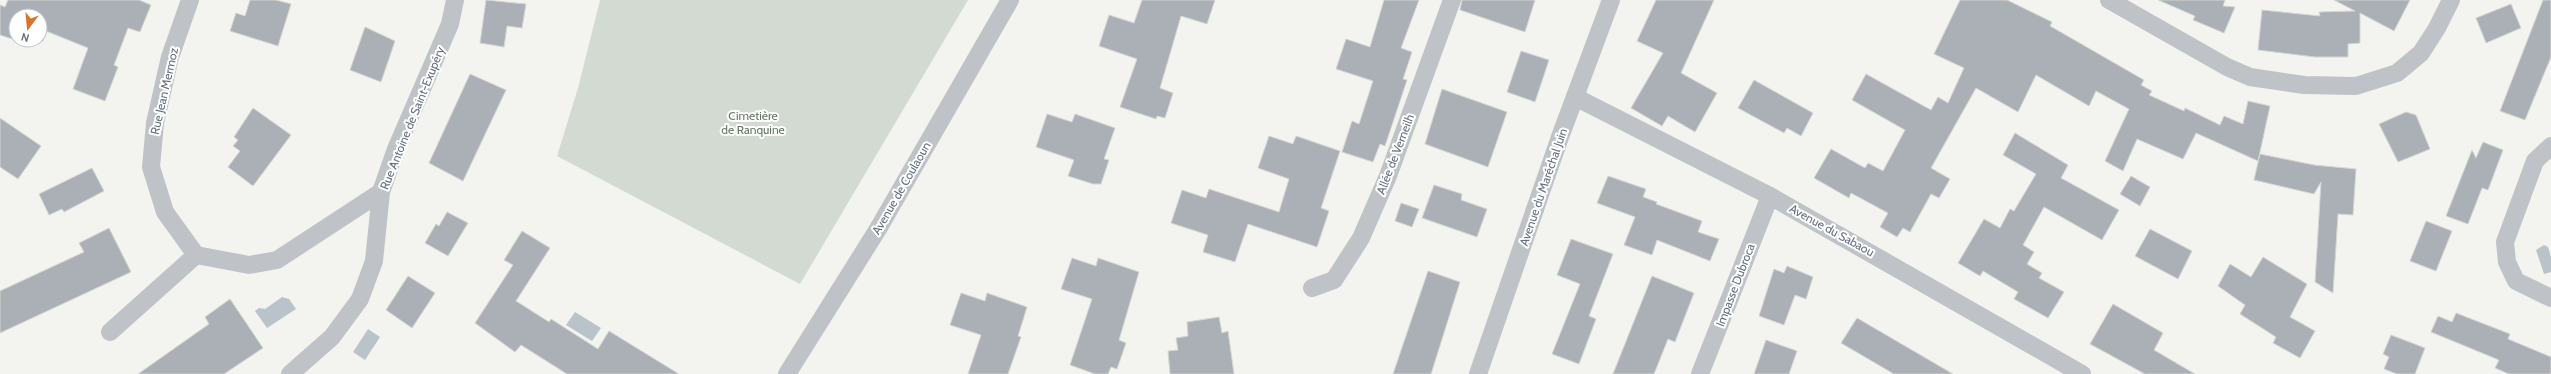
<svg xmlns="http://www.w3.org/2000/svg" width="2551" height="374" viewBox="0 0 2551 374" font-family="Cabin,sans-serif">
  <style>
    .green { fill: #d3dad2 }
    .water { fill: #bbc3ca }
    .building { fill: #abafb6; stroke: #d5d5d3 }
    .lines { fill: none; stroke-linecap: round; stroke-linejoin: round }
    .minor { stroke: #bfc2c6; stroke-width: 18 }
    .labels { text-anchor: middle; dominant-baseline: central; stroke-width: 4; stroke-linejoin: round; paint-order: stroke }
    .street-label { font-size: 12px; fill: #656f7f; stroke: #fff }
    .park-label { font-size: 12px; fill: #637763; stroke: #fff }
  </style>
  <rect width="100%" height="100%" fill="#f3f4f0"/>
  <polygon class="green" points="600,0 968,0 800,284 557,156 578,88"/>
  <g class="water">
    <polygon points="2544,245 2548,247 2551,257 2551,272 2544,274 2536,250"/>
    <polygon points="282,297 289,299 296,309 267,328 255,311 259,308 265,309"/>
    <polygon points="575,312 601,328 592,341 566,325"/>
    <polygon points="368,329 380,337 365,360 353,352"/>
  </g>
  <g class="building">
    <polygon points="8,0 139,0 151,5 140,32 128,28 114,65 118,67 105,101 73,89 88,48 46,31 43,41 40,40 40,16 16,16 16,40 36,40 34,46 0,35 0,5 5,7"/>
    <polygon points="250,0 276,0 291,4 278,46 230,31 236,13 245,16"/>
    <polygon points="486,0 526,4 522,28 507,26 504,47 480,43"/>
    <polygon points="1142,0 1215,0 1207,24 1181,16 1160,88 1173,93 1165,118 1157,116 1156,119 1120,107 1137,59 1099,46 1109,15 1134,23"/>
    <polygon points="1384,0 1419,0 1401,48 1412,52 1403,79 1407,80 1385,146 1380,144 1373,162 1342,152 1352,121 1359,124 1373,81 1336,69 1346,39 1370,47"/>
    <polygon points="1462,0 1535,0 1525,32 1460,10"/>
    <polygon points="1656,0 1714,0 1681,73 1717,93 1695,132 1668,116 1662,126 1631,108 1663,53 1637,41"/>
    <polygon points="1960,0 2007,0 2052,22 2050,26 2144,80 2141,85 2152,91 2149,95 2184,111 2185,108 2220,125 2224,116 2243,124 2248,101 2270,106 2258,161 2196,133 2183,159 2137,139 2123,171 2105,161 2129,109 2096,91 2089,106 2036,75 2018,112 1976,88 1931,168 1950,179 1939,198 1931,194 1910,232 1903,228 1897,237 1880,227 1888,213 1851,193 1849,198 1814,178 1831,149 1865,168 1868,163 1883,171 1905,130 1852,100 1866,74 1931,110 1938,97 1948,103 1964,68 1934,54"/>
    <polygon points="2158,0 2225,0 2223,6 2235,7 2224,33 2193,20 2195,16"/>
    <polygon points="2334,0 2410,0 2394,31 2360,13 2360,43 2348,44 2348,57 2315,57 2258,50 2262,10 2320,16 2319,12 2355,11"/>
    <polygon points="2543,0 2551,0 2551,57 2525,120 2500,111"/>
    <polygon points="2511,4 2521,28 2486,43 2476,18"/>
    <polygon points="365,27 395,41 381,82 350,70"/>
    <polygon points="1521,51 1549,60 1535,102 1507,92"/>
    <polygon points="470,74 506,90 463,181 429,163"/>
    <polygon points="1754,80 1813,113 1801,136 1787,128 1784,133 1738,108"/>
    <polygon points="1442,89 1507,112 1488,167 1425,144"/>
    <polygon points="253,108 291,135 253,186 228,167 240,151 233,146 238,140 234,137"/>
    <polygon points="2406,112 2416,115 2430,149 2398,162 2379,124"/>
    <polygon points="1047,114 1072,122 1075,114 1115,128 1104,159 1109,160 1101,184 1093,184 1068,176 1074,160 1036,147"/>
    <polygon points="0,118 41,146 18,179 0,167"/>
    <polygon points="2015,133 2068,165 2061,178 2119,210 2102,240 2044,207 2023,245 2034,252 2027,264 2042,273 2039,278 2064,292 2048,318 2014,299 2018,292 1983,271 1980,276 1958,263 1984,219 2000,228 2010,209 2014,211 2036,174 2003,155"/>
    <polygon points="1269,136 1293,144 1296,136 1340,151 1321,208 1329,211 1317,247 1248,224 1235,262 1203,252 1208,235 1171,223 1182,190 1206,198 1209,189 1279,212 1289,179 1258,168"/>
    <polygon points="2483,142 2503,150 2488,190 2482,188 2468,224 2446,216 2472,150 2476,158"/>
    <polygon points="2260,154 2314,165 2356,169 2353,215 2338,214 2333,293 2315,282 2321,182 2314,194 2254,180"/>
    <polygon points="92,168 104,191 64,212 62,209 49,215 39,194"/>
    <polygon points="1608,176 1646,189 1643,197 1657,202 1656,204 1702,221 1698,232 1719,239 1710,261 1657,240 1652,255 1624,245 1635,217 1597,203"/>
    <polygon points="2131,176 2150,187 2140,206 2120,194"/>
    <polygon points="1434,185 1462,194 1461,200 1487,209 1477,237 1422,218"/>
    <polygon points="1401,203 1419,209 1412,227 1395,221"/>
    <polygon points="447,212 468,223 448,256 425,243 436,224 439,226"/>
    <polygon points="2426,221 2452,231 2436,271 2410,261"/>
    <polygon points="109,228 131,272 0,333 0,291 84,252 79,243"/>
    <polygon points="2150,229 2192,251 2178,279 2135,256"/>
    <polygon points="522,231 550,248 516,301 549,322 551,319 598,349 609,331 679,374 567,374 521,345 515,352 475,323 513,265 504,260"/>
    <polygon points="1571,239 1613,254 1589,316 1596,319 1579,364 1552,354 1580,284 1557,275"/>
    <polygon points="2263,257 2307,284 2290,317 2315,331 2300,358 2273,343 2276,337 2240,314 2245,305 2218,286 2230,264 2251,277"/>
    <polygon points="1072,258 1096,266 1098,258 1139,272 1119,340 1126,343 1117,369 1111,367 1108,374 1095,374 1070,365 1092,299 1061,289"/>
    <polygon points="1787,266 1813,277 1806,299 1795,295 1784,325 1759,316 1774,269 1784,273"/>
    <polygon points="1428,271 1460,282 1431,374 1393,374"/>
    <polygon points="408,276 435,293 412,328 386,310"/>
    <polygon points="1652,276 1694,293 1675,342 1668,339 1654,374 1613,374"/>
    <polygon points="961,293 985,301 987,293 1027,307 1018,336 1021,337 1008,374 968,374 981,335 950,325"/>
    <polygon points="230,299 263,348 224,374 138,374 209,324 205,317"/>
    <polygon points="2113,304 2163,333 2154,350 2195,374 2145,374 2090,344"/>
    <polygon points="2456,313 2510,334 2508,339 2551,357 2551,374 2509,374 2495,368 2499,360 2431,332 2438,316 2452,322"/>
    <polygon points="1219,317 1222,333 1228,331 1234,374 1170,374 1168,351 1178,350 1176,338 1188,336 1187,322"/>
    <polygon points="1857,318 1953,374 1894,374 1841,343"/>
    <polygon points="2391,335 2425,348 2415,374 2397,374 2384,369 2389,357 2383,354"/>
    <polygon points="1766,340 1797,351 1789,374 1754,374"/>
  </g>
  <g class="lines">
    <g class="minor">
      <polyline points="190,0 170,57 155,123 151,167 165,212 196,255 249,265 277,260 381,192"/>
      <polyline points="2109,0 2227,67 2250,77 2304,85 2356,86 2397,73 2421,53 2437,28 2451,0"/>
      <polyline points="1575,97 1770,196 2082,374"/>
      <polyline points="2551,146 2535,161 2505,242 2507,262 2516,281 2551,298"/>
      <polyline points="1312,288 1334,280 1361,238 1388,176 1452,0"/>
      <polyline points="110,332 196,255"/>
      <polyline points="290,374 332,337 360,299 374,261 381,192 396,149 450,24 455,0"/>
      <polyline points="787,374 878,229 1010,0"/>
      <polyline points="1478,374 1560,137 1611,0"/>
      <polyline points="1700,374 1770,196"/>
    </g>
  </g>
  <g class="labels">
    <g class="street-label">
      <text transform="translate(164 91) rotate(-77)">Rue Jean Mermoz</text>
      <text transform="translate(412 118) rotate(-68)">Rue Antoine de Saint-Exupéry</text>
      <text transform="translate(1395 154) rotate(-69)">Allée de Verneilh</text>
      <text transform="translate(1543 187) rotate(-71)">Avenue du Maréchal Juin</text>
      <text transform="translate(901 188) rotate(-60)">Avenue de Coulaoun</text>
      <text transform="translate(1832 230) rotate(29)">Avenue du Sabaou</text>
      <text transform="translate(1735 285) rotate(-69)">Impasse Dubroca</text>
    </g>
    <g class="park-label">
      <text x="753" y="115">Cimetière<tspan x="753" dy="14">de Ranquine</tspan></text>
    </g>
  </g>
  <g transform="translate(28 28) rotate(196)"><circle r="19" fill="#ffffff" stroke="#c1c5cc"/>
  <path d="M0-3L7 15L0 10L-7 15Z" fill="#d7742d"/>
  <text y="-6" font-size="11" font-weight="bold" text-anchor="middle" fill="#656f7f">N</text>
  </g>
</svg>
